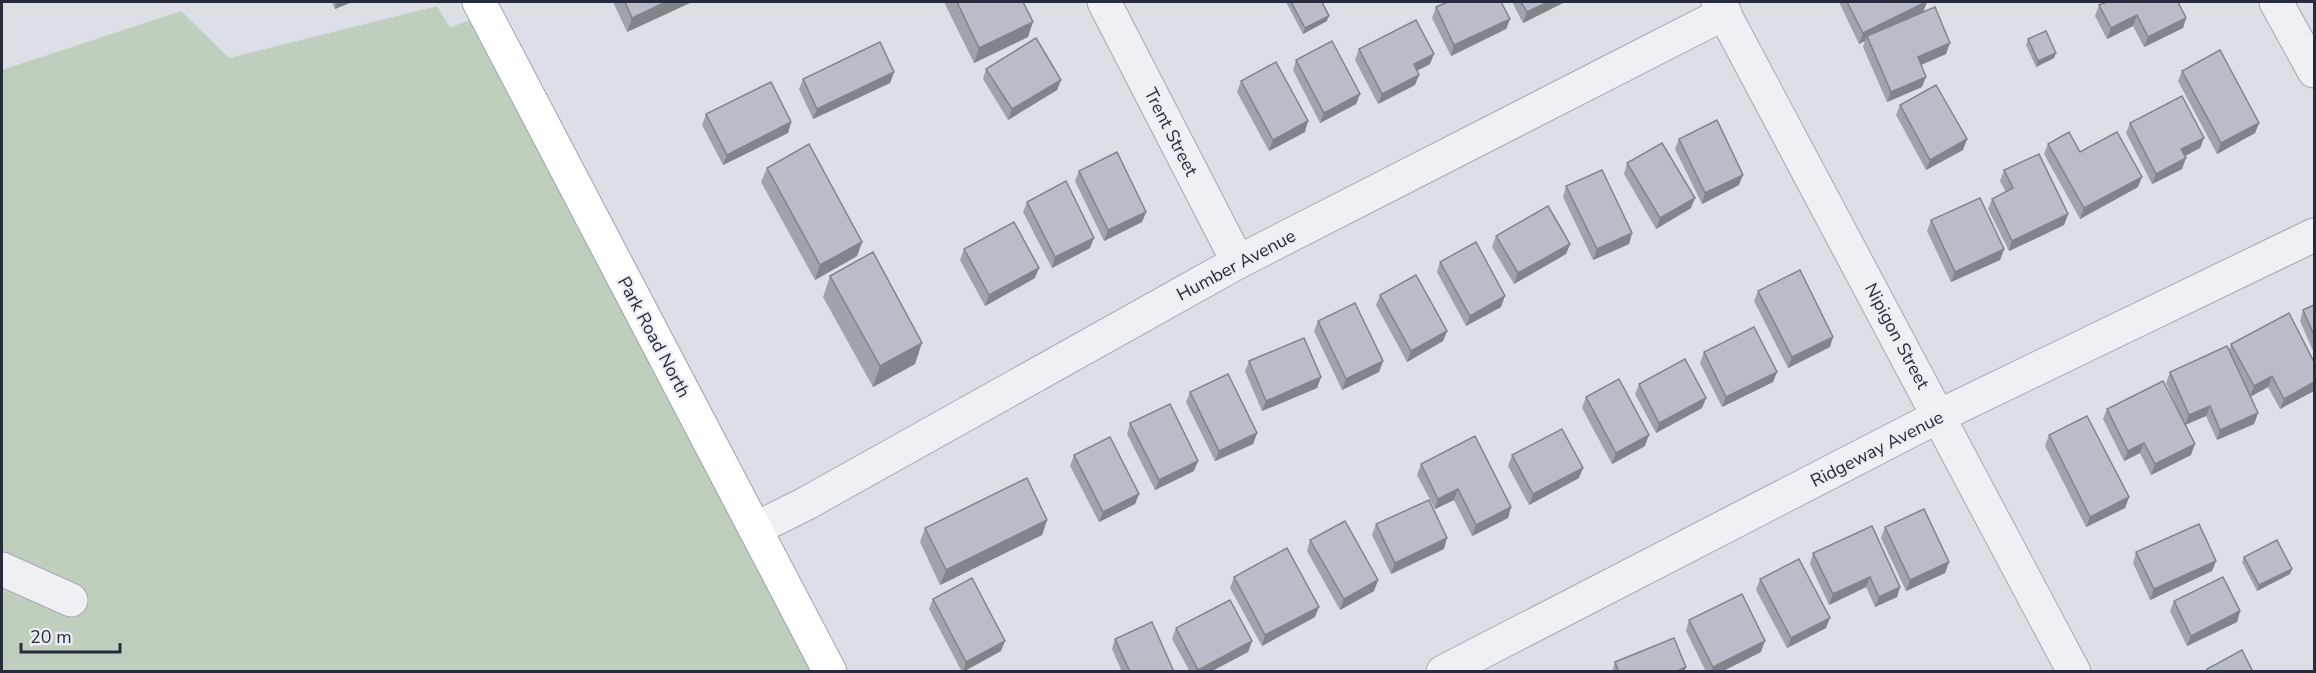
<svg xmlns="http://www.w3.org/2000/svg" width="2316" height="673" viewBox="0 0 2316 673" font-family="'Nunito Sans',sans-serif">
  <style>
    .green { fill: #c0cfbd }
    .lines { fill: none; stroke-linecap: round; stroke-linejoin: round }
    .minor-casing { stroke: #a5a9b3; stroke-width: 35 }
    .major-casing { stroke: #9ca2b1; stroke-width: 35 }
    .minor { stroke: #eef0f4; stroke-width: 33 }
    .major { stroke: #fff; stroke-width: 33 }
    .wall { fill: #9fa3ac }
    .shaded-wall { fill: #82848c }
    .building { fill: #b9bdc8; stroke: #82848c; stroke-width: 1.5 }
    .labels { text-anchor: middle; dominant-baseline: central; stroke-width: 4.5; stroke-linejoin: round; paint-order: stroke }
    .street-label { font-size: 18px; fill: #262c3b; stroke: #ebeef4 }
  </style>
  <rect width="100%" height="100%" fill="#dcdfe6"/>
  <polygon class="green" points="437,6 450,28 490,11 836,671 2,671 2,70 181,11 229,58"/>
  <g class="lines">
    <g class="minor-casing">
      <g id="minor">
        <polyline points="1104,2 1238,262"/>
        <polyline points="1718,2 2074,672"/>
        <polyline points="2276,2 2314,71"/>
        <polyline points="755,529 807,503 1238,262 1725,13"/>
        <polyline points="2,569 71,600"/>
        <polyline points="1443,672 1939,416 2314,235"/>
      </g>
    </g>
    <g class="major-casing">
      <polyline id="major" points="479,2 830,672"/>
    </g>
    <use href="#minor" class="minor"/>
    <use href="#major" class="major"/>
  </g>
  <g class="wall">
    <polygon points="332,2 352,2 335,9"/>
    <polygon points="613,2 692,2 627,32"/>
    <polygon points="944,2 1023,2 1028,37 974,63"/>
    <polygon points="1286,2 1322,2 1327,21 1303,34"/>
    <polygon points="1512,2 1565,2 1523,23"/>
    <polygon points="1839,2 1927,2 1923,12 1946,54 1921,65 1922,87 1887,102 1863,47 1865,40 1859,44"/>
    <polygon points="2099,5 2186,18 2183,28 2144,47 2133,26 2107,39 2095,16"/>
    <polygon points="1436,7 1510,19 1506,29 1451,56 1432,18"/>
    <polygon points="2028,39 2054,58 2036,67 2026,45"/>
    <polygon points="1359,49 1430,64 1417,71 1415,85 1378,104 1355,60"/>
    <polygon points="1296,60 1360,94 1356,104 1320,123 1293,70"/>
    <polygon points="986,69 1061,80 1057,90 1008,120 983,79"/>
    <polygon points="2182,71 2259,123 2255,133 2217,154 2178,81"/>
    <polygon points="894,72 890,83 813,119 799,89 803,79"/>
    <polygon points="1241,81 1305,132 1269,151 1237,92"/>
    <polygon points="1900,105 1967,139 1963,150 1926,170 1896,115"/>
    <polygon points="706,114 791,122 788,133 723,165 702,125"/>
    <polygon points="2130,123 2204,138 2200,148 2185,156 2182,169 2152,184 2126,133"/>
    <polygon points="1679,139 1739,185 1702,204 1675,149"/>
    <polygon points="2048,144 2080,152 2138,187 2080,219 2044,154"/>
    <polygon points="1627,163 1691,208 1656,229 1624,174"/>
    <polygon points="767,168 862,242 857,256 815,280 761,182"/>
    <polygon points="2004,170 2068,214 2064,225 2009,251 1988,209 1992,199 2006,192 2000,181"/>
    <polygon points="1079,171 1146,212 1142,222 1104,241 1075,181"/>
    <polygon points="1566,186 1632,233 1629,244 1593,260 1563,197"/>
    <polygon points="1027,202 1090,248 1052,268 1023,212"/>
    <polygon points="1931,220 2004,249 2000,260 1951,282 1927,231"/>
    <polygon points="1496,236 1570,244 1566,254 1514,284 1492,247"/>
    <polygon points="964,249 1035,278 985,306 960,260"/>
    <polygon points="1440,262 1501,307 1466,326 1437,272"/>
    <polygon points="830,276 915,364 873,387 823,297"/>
    <polygon points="1758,291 1830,347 1788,368 1754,301"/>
    <polygon points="1380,295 1447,331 1443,341 1407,362 1376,305"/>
    <polygon points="2314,305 2314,353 2300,321 2303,310"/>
    <polygon points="1318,321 1383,361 1379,372 1342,390 1314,331"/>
    <polygon points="2231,344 2314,362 2314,391 2280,409 2268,387 2250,397 2258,413 2254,424 2217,440 2206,416 2185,425 2191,455 2151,475 2140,453 2124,461 2103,419 2107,409 2182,419 2166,383 2170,372 2229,350"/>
    <polygon points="1704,352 1777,372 1773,382 1722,407 1700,363"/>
    <polygon points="1249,361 1321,377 1317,388 1262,411 1245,371"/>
    <polygon points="1639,384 1706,398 1702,408 1656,433 1635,394"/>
    <polygon points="1190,392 1257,433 1253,444 1215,461 1186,402"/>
    <polygon points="1586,397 1645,446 1612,464 1582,408"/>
    <polygon points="1130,423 1194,471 1155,490 1127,434"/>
    <polygon points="2049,435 2129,497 2125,508 2086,527 2045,446"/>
    <polygon points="1074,455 1139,494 1135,504 1099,522 1070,466"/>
    <polygon points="1512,455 1579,478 1529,505 1508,466"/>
    <polygon points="1421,464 1511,507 1508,518 1472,536 1454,500 1435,509 1417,475"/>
    <polygon points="1047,520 1042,535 940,585 920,542 925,528"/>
    <polygon points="1376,524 1444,549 1391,574 1372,535"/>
    <polygon points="1885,527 1949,562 1945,573 1906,591 1881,538"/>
    <polygon points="1310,540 1378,580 1374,591 1340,610 1307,551"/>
    <polygon points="2136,552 2216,561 2212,571 2150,600 2133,563"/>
    <polygon points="1813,553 1900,587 1897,597 1875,607 1866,587 1829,605 1810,564"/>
    <polygon points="2244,557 2292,569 2290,574 2257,591 2242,562"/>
    <polygon points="1234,577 1315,617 1262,646 1230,588"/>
    <polygon points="1760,579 1826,628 1787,648 1756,590"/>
    <polygon points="933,599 1001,651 962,672 929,609"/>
    <polygon points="2174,601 2240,611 2237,622 2187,646 2170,611"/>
    <polygon points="1689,620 1761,652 1721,672 1706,672 1686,631"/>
    <polygon points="1176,628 1252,641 1248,652 1210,672 1190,672 1172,639"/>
    <polygon points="1115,639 1174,672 1122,672 1112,649"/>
    <polygon points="1615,662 1686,667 1684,672 1612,672"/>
  </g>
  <g class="shaded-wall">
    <polygon points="337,2 352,2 335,9"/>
    <polygon points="666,2 692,2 627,32 632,18"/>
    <polygon points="1548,2 1565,2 1523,23 1527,12"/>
    <polygon points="1927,2 1923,12 1867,36 1865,41 1859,44 1863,33"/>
    <polygon points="2137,15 2133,26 2107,39 2111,28"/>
    <polygon points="1329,16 1327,21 1303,34 1305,28"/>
    <polygon points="2186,18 2183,28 2144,47 2148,37"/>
    <polygon points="1510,19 1506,29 1451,56 1454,45"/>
    <polygon points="1033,22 1028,37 974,63 979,48"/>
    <polygon points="1950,43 1946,54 1914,68 1918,57"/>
    <polygon points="2056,53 2054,58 2036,67 2038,61"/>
    <polygon points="1434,54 1430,64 1410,74 1414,64"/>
    <polygon points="894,72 890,83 813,119 817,109"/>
    <polygon points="1419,75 1415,85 1378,104 1382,94"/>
    <polygon points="1926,77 1922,87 1887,102 1891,92"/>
    <polygon points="1061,80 1057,90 1008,120 1012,109"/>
    <polygon points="1360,94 1356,104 1320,123 1324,113"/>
    <polygon points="1308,121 1305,132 1269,151 1273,140"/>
    <polygon points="791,122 788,133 723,165 727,155"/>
    <polygon points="2259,123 2255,133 2217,154 2221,143"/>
    <polygon points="2204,138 2200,148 2177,160 2181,149"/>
    <polygon points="1967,139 1963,150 1926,170 1930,160"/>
    <polygon points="2186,158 2182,169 2152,184 2156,174"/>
    <polygon points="1743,175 1739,185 1702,204 1705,193"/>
    <polygon points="2142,177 2138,187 2080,219 2084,208"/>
    <polygon points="1695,198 1691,208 1656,229 1660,218"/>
    <polygon points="1146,212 1142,222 1104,241 1108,230"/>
    <polygon points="2068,214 2064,225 2009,251 2012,241"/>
    <polygon points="1632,233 1629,244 1593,260 1597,249"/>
    <polygon points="1094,238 1090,248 1052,268 1055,257"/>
    <polygon points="862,242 857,256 815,280 820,265"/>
    <polygon points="1570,244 1566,254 1514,284 1518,273"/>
    <polygon points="2004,249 2000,260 1951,282 1955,272"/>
    <polygon points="1039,268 1035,278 985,306 989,295"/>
    <polygon points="1505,296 1501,307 1466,326 1470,316"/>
    <polygon points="1447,331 1443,341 1407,362 1411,351"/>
    <polygon points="1833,337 1830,347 1788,368 1792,357"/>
    <polygon points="922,343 915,364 873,387 880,366"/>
    <polygon points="1383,361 1379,372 1342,390 1346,379"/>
    <polygon points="1777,372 1773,382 1722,407 1726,397"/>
    <polygon points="2272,376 2268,387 2250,397 2254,386"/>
    <polygon points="1321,377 1317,388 1262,411 1266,401"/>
    <polygon points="2314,382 2314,391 2280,409 2284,399"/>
    <polygon points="1706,398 1702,408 1656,433 1659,423"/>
    <polygon points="2210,406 2206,416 2185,425 2189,415"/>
    <polygon points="2258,413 2254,424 2217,440 2220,430"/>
    <polygon points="1257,433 1253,444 1215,461 1219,451"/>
    <polygon points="1649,435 1645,446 1612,464 1616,453"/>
    <polygon points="2144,443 2140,453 2124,461 2128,451"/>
    <polygon points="2195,444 2191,455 2151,475 2155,464"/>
    <polygon points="1198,461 1194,471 1155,490 1159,480"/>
    <polygon points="1583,468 1579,478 1529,505 1533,494"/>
    <polygon points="1458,489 1454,500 1435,509 1438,499"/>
    <polygon points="1139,494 1135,504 1099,522 1103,512"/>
    <polygon points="2129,497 2125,508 2086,527 2090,517"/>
    <polygon points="1511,507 1508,518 1472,536 1476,525"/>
    <polygon points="1047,520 1042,535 940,585 946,570"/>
    <polygon points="1447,538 1444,549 1391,574 1395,563"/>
    <polygon points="2216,561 2212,571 2150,600 2154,589"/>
    <polygon points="1949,562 1945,573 1906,591 1910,580"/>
    <polygon points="2292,569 2290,574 2257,591 2259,585"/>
    <polygon points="1870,577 1866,587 1829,605 1833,594"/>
    <polygon points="1378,580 1374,591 1340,610 1344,599"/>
    <polygon points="1900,587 1897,597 1875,607 1879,597"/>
    <polygon points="1319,607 1315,617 1262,646 1265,635"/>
    <polygon points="2240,611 2237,622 2187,646 2191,636"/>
    <polygon points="1830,618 1826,628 1787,648 1791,638"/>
    <polygon points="1005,641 1001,651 963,672 966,662"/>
    <polygon points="1252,641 1248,652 1210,672 1198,672 1198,670"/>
    <polygon points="1765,641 1761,652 1721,672 1711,672 1713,667"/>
    <polygon points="1686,667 1684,672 1675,672"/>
  </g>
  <g class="building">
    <polygon points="625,2 666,2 632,18"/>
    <polygon points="957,2 1023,2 1033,22 979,48"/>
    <polygon points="1291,2 1322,2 1329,16 1305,28"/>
    <polygon points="1448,2 1501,2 1510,19 1454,45 1436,7"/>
    <polygon points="1521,2 1548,2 1527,12"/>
    <polygon points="1847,2 1926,2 1863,33"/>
    <polygon points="2107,2 2178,2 2186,18 2148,37 2137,15 2111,28 2099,5"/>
    <polygon points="1935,7 1950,43 1918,57 1926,77 1891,92 1867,36"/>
    <polygon points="1416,20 1434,54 1414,64 1419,75 1382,94 1359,49"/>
    <polygon points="2046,31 2056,53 2038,61 2028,39"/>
    <polygon points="1036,38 1061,80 1012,109 986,69"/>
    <polygon points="1332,41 1360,94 1324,113 1296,60"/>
    <polygon points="880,42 894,72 817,109 803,79"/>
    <polygon points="2220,50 2259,123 2221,143 2182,71"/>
    <polygon points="1276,62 1308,121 1273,140 1241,81"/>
    <polygon points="771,82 791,122 727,155 706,114"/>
    <polygon points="1936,85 1967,139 1930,160 1900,105"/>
    <polygon points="2182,96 2204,138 2181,149 2186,158 2156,174 2130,123"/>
    <polygon points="1717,120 1743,175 1705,193 1679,139"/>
    <polygon points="2069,132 2080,152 2117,132 2142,177 2084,208 2048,144"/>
    <polygon points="1662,143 1695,198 1660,218 1627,163"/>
    <polygon points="809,144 862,242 820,265 767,168"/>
    <polygon points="1117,152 1146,212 1108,230 1079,171"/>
    <polygon points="2039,154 2068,214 2012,241 1992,199 2013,188 2004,170"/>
    <polygon points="1602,170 1632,233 1597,249 1566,186"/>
    <polygon points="1066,181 1094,238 1055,257 1027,202"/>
    <polygon points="1980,198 2004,249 1955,272 1931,220"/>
    <polygon points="1548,206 1570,244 1518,273 1496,236"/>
    <polygon points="1014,222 1039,268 989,295 964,249"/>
    <polygon points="1476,242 1505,296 1470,316 1440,262"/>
    <polygon points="873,252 922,343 880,366 830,276"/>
    <polygon points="1800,270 1833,337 1792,357 1758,291"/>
    <polygon points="1416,275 1447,331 1411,351 1380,295"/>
    <polygon points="1355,303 1383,361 1346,379 1318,321"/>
    <polygon points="2314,305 2314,335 2303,310"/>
    <polygon points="2289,313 2314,362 2314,382 2284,399 2272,376 2254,386 2231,344"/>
    <polygon points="1754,327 1777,372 1726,397 1704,352"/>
    <polygon points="1304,338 1321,377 1266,401 1249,361"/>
    <polygon points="2227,346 2258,413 2220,430 2210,406 2189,415 2170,372"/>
    <polygon points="1685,359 1706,398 1659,423 1639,384"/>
    <polygon points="1228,374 1257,433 1219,451 1190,392"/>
    <polygon points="1619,379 1649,435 1616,453 1586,397"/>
    <polygon points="2163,381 2195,444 2155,464 2144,443 2128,451 2107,409"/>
    <polygon points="1170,404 1198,461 1159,480 1130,423"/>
    <polygon points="2087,416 2129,497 2090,517 2049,435"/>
    <polygon points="1562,429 1583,468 1533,494 1512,455"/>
    <polygon points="1475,436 1511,507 1476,525 1458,489 1438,499 1421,464"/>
    <polygon points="1110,437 1139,494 1103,512 1074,455"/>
    <polygon points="1027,478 1047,520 946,570 925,528"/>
    <polygon points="1429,500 1447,538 1395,563 1376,524"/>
    <polygon points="1924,509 1949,562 1910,580 1885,527"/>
    <polygon points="1345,521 1378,580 1344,599 1310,540"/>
    <polygon points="2199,524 2216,561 2154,589 2136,552"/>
    <polygon points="1872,526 1900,587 1879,597 1870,577 1833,594 1813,553"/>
    <polygon points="2277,540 2292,569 2259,585 2244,557"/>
    <polygon points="1287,548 1319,607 1265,635 1234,577"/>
    <polygon points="1799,559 1830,618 1791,638 1760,579"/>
    <polygon points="2223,577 2240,611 2191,636 2174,601"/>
    <polygon points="972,578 1005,641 966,662 933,599"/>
    <polygon points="1742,594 1765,641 1713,667 1689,620"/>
    <polygon points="1230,600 1252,641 1198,670 1176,628"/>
    <polygon points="1152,622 1174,672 1130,672 1115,639"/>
    <polygon points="1674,638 1686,667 1675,672 1619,672 1615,662"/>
    <polygon points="2242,650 2253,672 2208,672 2207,669"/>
  </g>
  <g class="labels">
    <g class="street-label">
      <text transform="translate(1171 132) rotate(63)">Trent Street</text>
      <text transform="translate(1236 265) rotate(-28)">Humber Avenue</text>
      <text transform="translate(1897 336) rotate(62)">Nipigon Street</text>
      <text transform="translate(654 337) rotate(62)">Park Road North</text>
      <text transform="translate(1877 449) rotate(-27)">Ridgeway Avenue</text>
    </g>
  </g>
  <rect width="2316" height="673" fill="none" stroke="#262c3b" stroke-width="6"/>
  <path d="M21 643v9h99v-9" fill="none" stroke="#262c3b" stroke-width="3"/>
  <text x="30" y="643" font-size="18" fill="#262c3b" stroke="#ebeef4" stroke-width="4.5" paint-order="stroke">20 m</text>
</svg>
